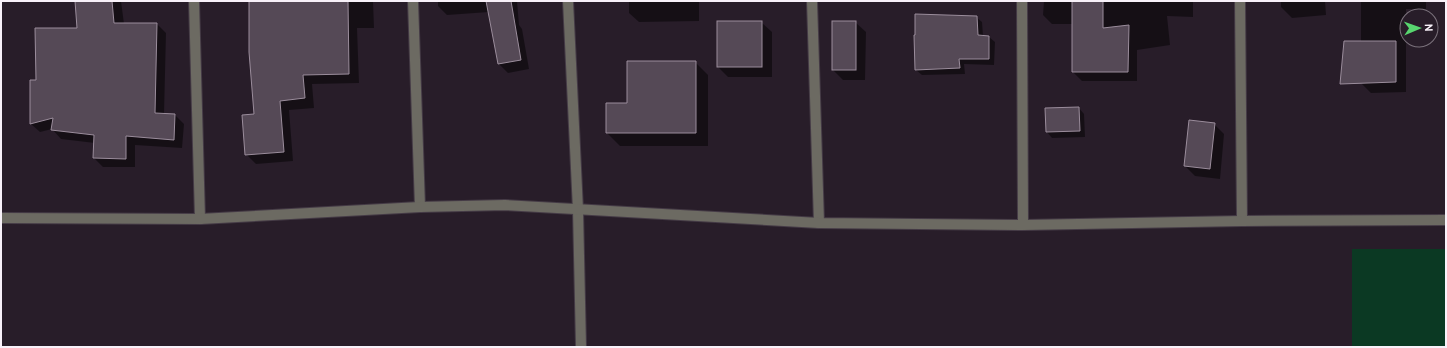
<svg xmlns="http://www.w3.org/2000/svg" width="1447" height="348" viewBox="0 0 1447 348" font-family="Overpass,sans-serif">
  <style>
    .green { fill: #0b3923 }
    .shadow { fill: #0007 }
    .building { fill: #554956; stroke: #9b8d9c }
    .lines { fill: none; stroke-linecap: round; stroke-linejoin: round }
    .minor-casing { stroke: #453b46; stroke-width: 12 }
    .minor { stroke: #6c6a62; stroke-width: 10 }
  </style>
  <rect width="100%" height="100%" fill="#281d29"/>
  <rect class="green" x="1352" y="249" width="94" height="98"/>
  <g class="shadow">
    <polygon points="76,1 121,1 124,24 157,24 166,33 164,114 175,115 184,124 182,148 135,145 135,167 103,167 94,158 95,143 61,139 52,129 40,132 31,124 37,81 78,29"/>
    <polygon points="250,1 373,1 374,28 357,28 359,83 312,84 314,108 289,110 293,161 256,164 246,154 255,115"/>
    <polygon points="438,1 517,1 519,25 522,29 529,69 508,73 499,64 489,12 447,15 438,6"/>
    <polygon points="629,1 699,1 699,21 639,22 629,13"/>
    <polygon points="1044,1 1193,1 1193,17 1167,16 1170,45 1137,50 1137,81 1082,81 1073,72 1073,24 1052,24 1043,15"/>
    <polygon points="1281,1 1325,1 1326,15 1292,18 1281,7"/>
    <polygon points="1361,1 1426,1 1426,9 1406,9 1406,92 1371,93 1361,83"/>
    <polygon points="976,17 982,22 983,36 989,37 995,42 994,65 964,64 965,74 922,75 916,70"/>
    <polygon points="761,22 772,32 772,77 728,77 718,67"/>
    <polygon points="855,22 866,32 865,80 843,80 833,70"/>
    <polygon points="695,62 708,75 708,146 620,146 607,133 628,104"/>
    <polygon points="1079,108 1084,114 1085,137 1052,138 1047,132"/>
    <polygon points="1214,124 1224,134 1220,179 1195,176 1185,166"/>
  </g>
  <g class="building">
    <polygon points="75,1 112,1 114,23 157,23 155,113 175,114 174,140 126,136 126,159 93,158 94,135 51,130 53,118 30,124 30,80 36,80 35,28 77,28"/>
    <polygon points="249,1 348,1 349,74 303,75 305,98 280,101 284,152 245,155 242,115 254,114 249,52"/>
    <polygon points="486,1 511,1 521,60 498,64"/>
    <polygon points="1072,1 1103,1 1103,28 1129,25 1128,72 1072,72"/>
    <polygon points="915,14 977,16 978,35 989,36 989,59 959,59 960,68 915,70 914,35 915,35"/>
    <rect x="717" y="21" width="45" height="46"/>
    <rect x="832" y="21" width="24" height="49"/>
    <polygon points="1344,41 1396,41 1396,82 1340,84"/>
    <polygon points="627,61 696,61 696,133 606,133 606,103 627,103"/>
    <polygon points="1079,107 1080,131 1046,132 1045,108"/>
    <polygon points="1189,120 1215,123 1210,169 1184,166"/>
  </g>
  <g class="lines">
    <g class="minor-casing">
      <g id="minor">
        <polyline points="194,1 200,219"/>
        <polyline points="413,1 420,207"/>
        <polyline points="568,1 578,210 581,347"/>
        <polyline points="812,1 819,223"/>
        <polyline points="1022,1 1023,225"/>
        <polyline points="1240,1 1242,221"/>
        <polyline points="1,218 200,219 420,207 505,205 819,223 1023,225 1242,221 1446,220"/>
      </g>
    </g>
    <use href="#minor" class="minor"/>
  </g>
  <rect width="1447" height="348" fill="none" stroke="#f8f1f9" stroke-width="4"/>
  <g transform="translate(1419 28) rotate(88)"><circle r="19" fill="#281d29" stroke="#7b727c"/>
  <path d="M0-3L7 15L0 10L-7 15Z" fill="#58d56f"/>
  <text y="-6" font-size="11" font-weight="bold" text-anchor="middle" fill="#f8f1f9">N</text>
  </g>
</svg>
